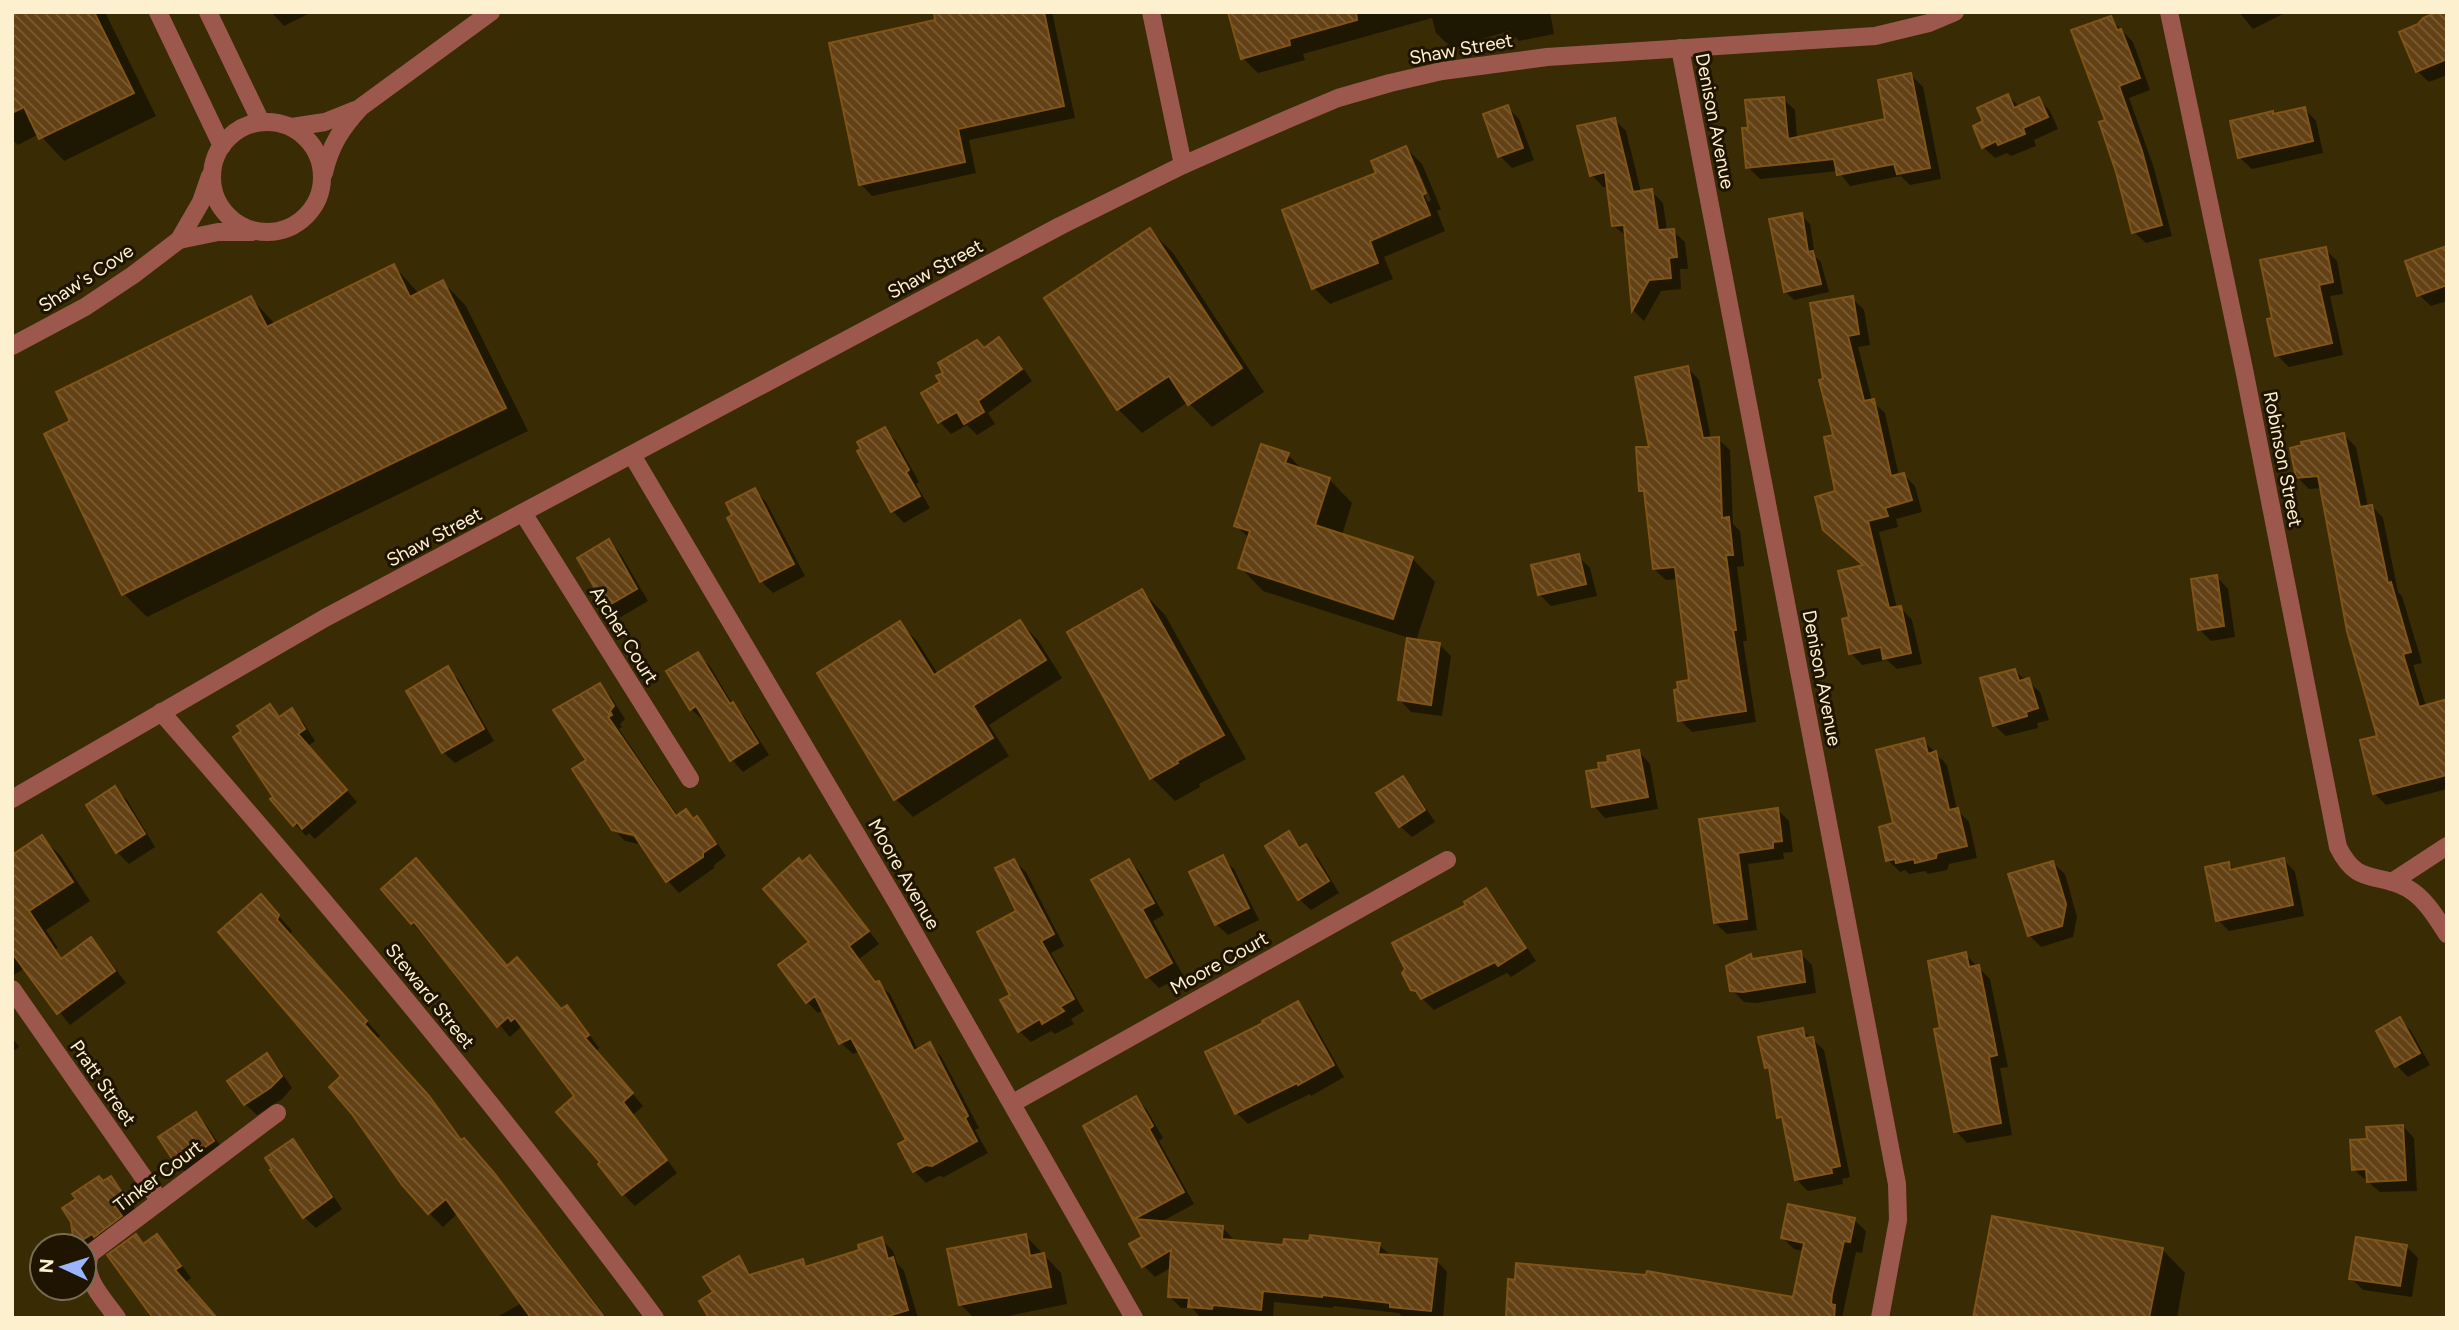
<svg xmlns="http://www.w3.org/2000/svg" width="2459" height="1330" viewBox="0 0 2459 1330" font-family="Figtree,sans-serif">
  <style>
    .shadow { fill: #0007; fill-rule: evenodd }
    .building { fill: url(#building-back-hatch); stroke: #805316; stroke-width: 2 }
    .lines { fill: none; stroke-linecap: round; stroke-linejoin: round }
    .minor { stroke: #9d584e; stroke-width: 18 }
    .tertiary { stroke: #9d584e; stroke-width: 18 }
    .labels { text-anchor: middle; dominant-baseline: central; stroke-width: 6; stroke-linejoin: round; paint-order: stroke }
    .street-label { font-size: 19px; fill: #fdf0ce; stroke: #1e1400 }
  </style>
  <defs>
    <pattern id="building-back-hatch" width="6" height="6" patternUnits="userSpaceOnUse" patternTransform="scale(1.75)"><rect width="6" height="6" fill="#634114"/><path d="M-1 5l2 2M0 0l6 6M5-1l2 2" fill="none" stroke="#7a5d35"/></pattern>
  </defs>
  <rect width="100%" height="100%" fill="#392c05"/>
  <g class="shadow">
    <polygon points="12,12 105,12 156,116 64,161 39,134 18,145 12,139"/>
    <polygon points="271,12 312,12 284,26"/>
    <polygon points="936,12 1052,12 1075,118 969,140 976,173 872,196 861,184 938,21"/>
    <polygon points="1230,12 1550,12 1554,34 1519,41 1509,31 1452,48 1436,33 1432,18 1303,54 1305,60 1258,73 1243,58"/>
    <polygon points="2239,12 2284,12 2285,13 2253,29"/>
    <polygon points="2447,12 2447,75 2429,82 2417,71"/>
    <polygon points="2110,18 2133,42 2150,90 2129,98 2153,165 2172,236 2146,243 2134,232 2107,121"/>
    <polygon points="1911,75 1923,87 1941,179 1910,185 1901,176 1850,186 1838,171 1760,179 1748,167 1750,129 1783,99 1795,110 1797,139 1888,120"/>
    <polygon points="2008,96 2020,107 2039,99 2050,111 2058,129 2034,140 2036,146 2011,156 2007,153 1995,158 1983,147 1985,122"/>
    <polygon points="1507,107 1519,119 1534,160 1512,168 1500,156"/>
    <polygon points="2305,109 2316,121 2323,153 2252,169 2240,158 2275,116"/>
    <polygon points="1615,120 1626,131 1641,192 1651,191 1663,203 1667,231 1673,231 1685,242 1688,269 1680,269 1681,289 1661,291 1644,321 1633,310 1627,237 1614,226 1608,186 1603,187 1592,175"/>
    <path d="M1406,148L1422,164L1441,209L1437,211L1445,231L1384,257L1393,279L1330,304L1314,288L1379,174ZM1412,165H1416L1431,200L1428,202Z"/>
    <polygon points="1801,215 1810,224 1815,256 1821,262 1829,292 1794,300 1785,291"/>
    <polygon points="1150,230 1173,253 1264,392 1212,427 1188,402 1142,433 1118,409 1046,298"/>
    <polygon points="2447,248 2447,301 2431,306 2419,295"/>
    <polygon points="2325,249 2337,261 2343,294 2330,296 2343,355 2289,367 2277,355 2274,319"/>
    <polygon points="394,266 419,294 443,282 466,306 528,431 147,617 124,594 46,434 72,422 251,298 275,324"/>
    <polygon points="1852,298 1864,310 1870,345 1858,347 1872,401 1885,413 1899,476 1904,475 1915,486 1922,512 1896,519 1898,527 1879,532 1897,609 1901,608 1912,620 1922,664 1897,669 1887,660 1862,665 1851,653 1851,618 1866,566 1837,493 1835,436 1825,380"/>
    <polygon points="999,340 1011,351 1032,381 988,413 995,424 977,435 967,425 951,434 940,422 942,383"/>
    <polygon points="1688,368 1699,380 1711,439 1718,439 1730,450 1733,524 1740,531 1744,566 1737,567 1747,641 1743,641 1756,722 1692,732 1680,720 1691,682 1679,579 1666,580 1654,569 1647,497 1640,490 1651,448"/>
    <polygon points="884,429 896,441 919,482 916,484 930,508 904,523 893,511 859,452"/>
    <polygon points="2344,435 2356,447 2368,507 2372,506 2383,518 2398,592 2402,596 2422,663 2413,665 2426,706 2447,700 2447,789 2386,805 2374,793 2380,737 2322,488 2309,489 2297,477"/>
    <polygon points="1288,455 1304,471 1329,479 1352,503 1342,535 1412,558 1435,582 1416,641 1439,644 1451,656 1442,716 1411,712 1400,700 1409,638 1263,591 1240,567 1249,538 1236,526"/>
    <polygon points="755,490 766,502 805,576 773,593 761,581"/>
    <polygon points="609,541 620,553 648,601 619,618 608,606 580,558"/>
    <polygon points="1578,556 1590,568 1597,596 1551,606 1540,595"/>
    <polygon points="2217,577 2228,589 2235,637 2211,641 2199,629"/>
    <polygon points="1142,591 1165,615 1246,759 1199,784 1200,787 1175,801 1152,778"/>
    <polygon points="1020,622 1038,640 1062,678 989,725 1009,756 913,817 896,799 820,674 899,623 917,641 938,674"/>
    <polygon points="698,655 710,666 733,705 744,716 769,755 743,772 732,760 706,719 703,720 691,709"/>
    <polygon points="448,669 459,680 494,741 455,763 443,752"/>
    <polygon points="2015,671 2040,692 2049,720 2037,723 2038,728 2006,736 1994,725"/>
    <polygon points="599,685 611,697 625,719 620,724 622,727 619,729 678,816 686,811 695,820 697,819 708,830 726,856 714,865 714,868 679,893 668,881 643,845 625,841 617,833 642,839 643,836 613,829 589,760"/>
    <polygon points="270,706 281,717 291,711 303,722 315,741 308,746 357,802 315,839 309,833 306,836 295,824 275,797"/>
    <polygon points="1923,740 1947,765 1957,810 1969,822 1977,858 1949,864 1947,870 1928,874 1925,871 1909,874 1905,870 1900,872 1888,860"/>
    <polygon points="1639,752 1650,764 1658,809 1605,818 1594,806 1601,770"/>
    <polygon points="1402,778 1414,790 1435,822 1412,837 1400,826"/>
    <polygon points="115,788 127,800 155,847 129,864 117,852"/>
    <polygon points="1777,809 1789,821 1793,852 1783,853 1784,859 1748,864 1757,930 1727,934 1715,923 1701,820"/>
    <polygon points="1289,833 1303,849 1306,847 1318,858 1339,893 1311,910 1299,899"/>
    <polygon points="42,838 60,855 90,901 46,930 58,948 12,976 12,857"/>
    <polygon points="810,858 822,869 879,944 859,959 877,983 890,994 918,1050 929,1045 941,1056 979,1128 975,1130 988,1153 944,1177 939,1176 926,1183 914,1171 908,1141 860,1051 853,1054 841,1043 824,1009 818,1013 807,1002 811,942 802,864"/>
    <polygon points="1222,858 1234,869 1259,920 1228,935 1216,924"/>
    <polygon points="416,860 508,967 562,1011 567,1008 578,1019 599,1048 596,1051 643,1106 633,1115 677,1173 635,1206 623,1194 603,1163 576,1096 526,1029 524,1031 521,1027 510,1037 383,889"/>
    <polygon points="2284,860 2295,872 2304,916 2229,931 2218,920 2228,864 2235,870"/>
    <polygon points="1014,861 1026,872 1064,946 1051,953 1084,1011 1071,1019 1074,1024 1055,1034 1051,1031 1031,1042 1019,1031 1012,996 1018,912"/>
    <polygon points="1128,861 1140,872 1164,915 1153,921 1183,975 1159,988 1148,977"/>
    <polygon points="2053,863 2065,874 2077,917 2073,937 2041,947 2029,935"/>
    <polygon points="1486,890 1497,902 1536,961 1511,977 1507,973 1434,1010 1412,989 1468,906"/>
    <polygon points="274,910 292,931 290,935 380,1036 377,1039 442,1112 463,1141 507,1189 607,1318 495,1318 522,1303 458,1213 443,1227 429,1213 354,1113 344,1076 220,932"/>
    <polygon points="91,940 103,952 126,983 70,1025 35,981"/>
    <polygon points="1800,953 1812,965 1816,993 1756,1003 1744,1002 1732,990 1751,956 1755,960"/>
    <polygon points="1965,954 1990,979 2008,1067 2000,1068 2012,1135 1967,1143 1956,1131 1942,1029"/>
    <polygon points="1297,1003 1309,1015 1344,1077 1311,1096 1310,1094 1248,1124 1237,1113 1265,1024"/>
    <polygon points="2400,1019 2411,1031 2430,1065 2408,1077 2397,1066"/>
    <polygon points="1802,1030 1824,1050 1850,1177 1842,1179 1843,1184 1808,1191 1796,1179 1785,1123 1779,1117 1772,1073 1766,1067"/>
    <polygon points="12,1037 19,1047 12,1052"/>
    <polygon points="267,1055 278,1067 292,1088 282,1099 257,1115 245,1104"/>
    <polygon points="1136,1098 1147,1110 1163,1138 1159,1141 1194,1204 1159,1223 1222,1227 1233,1239 1233,1242 1285,1247 1379,1245 1391,1256 1436,1260 1447,1272 1443,1318 1403,1318 1399,1313 1333,1306 1333,1308 1274,1302 1273,1318 1223,1316 1223,1318 1201,1318 1192,1308 1181,1308 1169,1296 1172,1267 1155,1277 1144,1266 1144,1237 1085,1126"/>
    <polygon points="195,1114 207,1126 225,1153 190,1176 178,1165"/>
    <polygon points="2403,1126 2414,1138 2417,1191 2380,1192 2353,1169 2369,1141"/>
    <polygon points="292,1141 304,1153 342,1209 316,1228 304,1217"/>
    <polygon points="111,1178 122,1190 136,1210 84,1253 84,1246 76,1245 72,1221 103,1183"/>
    <polygon points="1854,1220 1866,1231 1862,1253 1856,1252 1842,1318 1508,1318 1795,1299 1804,1251 1794,1249 1783,1238"/>
    <polygon points="135,1236 145,1245 157,1236 169,1248 191,1278 186,1282 216,1318 151,1318 148,1314 150,1311"/>
    <polygon points="1026,1236 1061,1273 1067,1304 998,1318 974,1318 960,1304"/>
    <polygon points="881,1239 893,1251 897,1263 904,1271 918,1318 711,1318 715,1293 738,1259 753,1276 802,1261 808,1268 861,1251"/>
    <polygon points="2406,1246 2418,1258 2412,1297 2363,1290 2351,1278"/>
    <polygon points="2162,1249 2185,1273 2177,1318 1974,1318"/>
  </g>
  <g class="building">
    <polygon points="12,12 94,12 134,93 39,139 24,107 12,113"/>
    <polygon points="934,12 1044,12 1064,106 958,129 965,162 859,185 829,43 935,20"/>
    <polygon points="1228,12 1356,12 1357,20 1289,39 1290,45 1241,59"/>
    <polygon points="2437,12 2447,12 2447,59 2416,72 2399,32 2418,24 2423,18"/>
    <polygon points="2111,16 2117,30 2121,29 2140,78 2119,86 2142,151 2162,225 2132,233 2116,172 2099,122 2105,120 2071,30"/>
    <polygon points="1911,73 1930,168 1897,174 1894,164 1837,175 1834,159 1746,168 1742,128 1748,128 1745,100 1784,97 1788,139 1885,119 1878,80"/>
    <polygon points="2008,94 2014,108 2039,97 2048,117 2023,128 2025,134 1998,145 1996,141 1982,148 1973,126 1983,121 1977,108"/>
    <polygon points="1508,105 1523,148 1498,157 1483,114"/>
    <polygon points="2305,107 2313,141 2238,158 2230,121 2273,111 2273,114"/>
    <polygon points="1615,118 1633,192 1652,189 1658,230 1674,229 1677,257 1669,258 1671,278 1649,280 1632,311 1624,225 1612,226 1605,172 1590,176 1577,126"/>
    <polygon points="1406,146 1426,193 1422,195 1430,215 1370,241 1378,263 1312,289 1282,210 1376,173 1371,161"/>
    <polygon points="1802,213 1808,252 1813,251 1821,284 1784,292 1769,219"/>
    <polygon points="1150,228 1242,368 1188,405 1169,376 1117,410 1044,298"/>
    <polygon points="2447,246 2447,285 2417,296 2405,261"/>
    <polygon points="2326,247 2333,282 2319,285 2332,343 2275,356 2267,319 2272,318 2260,260"/>
    <polygon points="394,264 410,297 443,280 506,408 122,595 44,434 70,421 56,392 251,296 267,327"/>
    <polygon points="1853,296 1859,334 1848,336 1864,401 1874,399 1891,476 1904,473 1912,500 1885,508 1888,516 1868,521 1889,608 1901,606 1911,653 1883,659 1881,647 1849,654 1842,619 1849,617 1838,571 1863,565 1823,530 1815,497 1835,491 1824,437 1833,435 1819,380 1823,379 1810,303"/>
    <polygon points="999,337 1022,369 978,401 984,412 964,424 957,412 938,423 921,393 940,382 936,376 943,373 938,363 977,340 984,348"/>
    <polygon points="1688,366 1703,438 1719,437 1722,518 1729,517 1733,555 1726,555 1736,630 1733,630 1746,711 1678,721 1674,690 1678,689 1677,682 1689,680 1675,567 1653,569 1644,491 1639,491 1636,447 1649,447 1635,377"/>
    <polygon points="885,427 909,470 906,472 920,496 891,512 857,451 861,449 857,442"/>
    <polygon points="2344,433 2360,507 2372,505 2388,583 2391,582 2411,652 2403,654 2419,707 2447,699 2447,775 2373,794 2360,740 2377,736 2347,631 2318,476 2296,478 2290,448 2302,445 2301,442"/>
    <polygon points="1261,444 1289,453 1285,463 1330,478 1315,525 1413,557 1393,619 1238,568 1250,531 1234,526"/>
    <polygon points="755,488 794,564 760,582 727,518 732,515 726,503"/>
    <polygon points="609,539 637,589 606,607 577,558"/>
    <polygon points="1579,554 1586,584 1538,595 1531,565"/>
    <polygon points="2217,575 2224,626 2198,630 2191,579"/>
    <polygon points="1142,589 1224,735 1177,761 1178,763 1150,779 1067,632"/>
    <polygon points="1020,620 1046,660 973,706 993,738 894,800 817,673 900,621 934,675"/>
    <polygon points="1407,638 1440,643 1431,705 1398,700"/>
    <polygon points="698,652 730,704 733,702 758,743 730,761 696,706 690,710 666,671"/>
    <polygon points="448,666 484,729 442,753 406,691"/>
    <polygon points="2015,669 2019,681 2029,678 2038,708 2026,712 2027,716 1993,726 1980,678"/>
    <polygon points="600,683 614,706 610,711 612,715 608,717 676,816 686,809 693,819 697,816 716,844 703,853 703,857 666,882 634,835 612,830 572,769 586,760 553,710"/>
    <polygon points="270,704 279,717 292,708 305,729 298,734 347,790 302,829 297,822 293,826 270,799 273,797 233,737 241,731 237,726"/>
    <polygon points="1924,738 1928,754 1936,751 1949,810 1958,808 1967,846 1937,853 1936,858 1915,863 1914,859 1896,863 1895,859 1886,861 1879,827 1893,823 1876,750"/>
    <polygon points="1639,750 1648,797 1592,807 1586,771 1599,769 1598,763 1608,762 1607,756"/>
    <polygon points="1403,776 1425,810 1399,827 1376,793"/>
    <polygon points="115,786 145,834 116,853 86,805"/>
    <polygon points="1778,808 1782,841 1773,842 1773,848 1738,853 1747,919 1714,923 1699,819"/>
    <polygon points="1289,831 1299,848 1306,844 1329,881 1298,900 1265,846"/>
    <polygon points="42,835 73,882 29,911 61,959 91,937 115,971 57,1014 12,953 12,855"/>
    <polygon points="810,855 869,931 849,946 875,982 879,981 914,1051 930,1042 968,1116 965,1118 977,1141 932,1166 926,1165 913,1172 898,1144 906,1140 851,1038 839,1044 815,996 806,1003 778,965 809,942 763,889 799,858 802,862"/>
    <polygon points="1223,855 1249,908 1215,925 1189,872"/>
    <polygon points="416,858 507,966 517,957 561,1009 567,1005 589,1035 585,1038 633,1093 623,1102 667,1160 622,1195 598,1164 600,1162 556,1112 574,1096 515,1018 511,1021 508,1017 497,1027 414,922 411,924 381,889"/>
    <polygon points="2284,858 2293,905 2216,921 2205,867 2229,862 2230,870"/>
    <polygon points="1014,859 1054,934 1041,941 1074,999 1060,1007 1064,1011 1042,1024 1040,1019 1018,1032 1000,1000 1010,995 977,932 1016,911 995,868"/>
    <polygon points="1129,859 1154,903 1142,909 1172,963 1146,978 1091,880"/>
    <polygon points="2053,861 2066,904 2062,926 2028,936 2008,874"/>
    <polygon points="1486,888 1526,948 1498,966 1495,962 1421,999 1416,991 1411,990 1402,973 1405,969 1392,943 1466,905 1464,902"/>
    <polygon points="261,894 279,915 277,920 367,1021 364,1024 429,1096 461,1140 464,1138 494,1173 605,1318 531,1318 446,1199 428,1214 402,1185 352,1114 329,1087 341,1076 218,932"/>
    <polygon points="1801,951 1805,982 1743,992 1730,991 1726,966 1751,954 1752,959"/>
    <polygon points="1966,952 1969,967 1979,965 1997,1055 1989,1057 2001,1123 1954,1132 1934,1029 1940,1028 1928,961"/>
    <polygon points="1298,1001 1334,1065 1298,1085 1297,1083 1235,1114 1205,1052 1263,1023 1262,1021"/>
    <polygon points="2400,1017 2420,1053 2395,1067 2376,1031"/>
    <polygon points="1803,1028 1805,1038 1813,1037 1840,1166 1831,1168 1832,1173 1795,1180 1782,1117 1777,1118 1769,1067 1765,1068 1758,1037"/>
    <polygon points="267,1053 282,1076 270,1088 244,1105 227,1081"/>
    <polygon points="1136,1096 1153,1126 1149,1129 1184,1192 1134,1219 1223,1226 1222,1239 1283,1245 1284,1239 1309,1241 1310,1235 1380,1243 1378,1254 1437,1259 1431,1311 1390,1307 1390,1303 1322,1295 1322,1297 1263,1291 1261,1310 1213,1305 1212,1309 1188,1307 1189,1298 1168,1297 1171,1250 1142,1267 1129,1244 1142,1237 1083,1126"/>
    <polygon points="196,1112 214,1141 177,1166 158,1137"/>
    <polygon points="2403,1125 2406,1180 2367,1182 2366,1169 2352,1170 2350,1140 2367,1139 2366,1127"/>
    <polygon points="293,1139 332,1197 303,1218 270,1170 272,1169 265,1158"/>
    <polygon points="99,1176 103,1181 111,1176 125,1197 114,1205 122,1216 94,1237 92,1234 74,1245 71,1222 62,1208 76,1199 72,1194"/>
    <polygon points="1788,1204 1855,1218 1850,1242 1844,1241 1832,1294 1831,1304 1835,1305 1834,1318 1506,1318 1508,1279 1515,1280 1516,1263 1646,1275 1647,1271 1793,1297 1804,1243 1781,1238"/>
    <polygon points="1992,1216 2163,1248 2149,1318 1973,1318"/>
    <polygon points="136,1234 143,1244 157,1234 181,1266 175,1270 217,1318 153,1318 107,1255"/>
    <polygon points="1026,1234 1030,1256 1044,1253 1051,1287 959,1305 947,1249"/>
    <polygon points="882,1237 888,1259 893,1257 908,1310 882,1318 709,1318 699,1301 713,1292 703,1277 739,1256 749,1275 803,1259 805,1267 859,1250 858,1245"/>
    <polygon points="2356,1237 2407,1245 2400,1286 2349,1279"/>
  </g>
  <g class="lines">
    <g class="minor">
      <polyline points="158,12 222,146"/>
      <polyline points="208,12 261,122"/>
      <polyline points="1151,12 1183,165"/>
      <path d="M2169,12L2244,369L2338,847C2358,887 2375,871 2407,888C2425,898 2436,917 2447,934"/>
      <polyline points="1680,48 1897,1184 1898,1220 1880,1318"/>
      <circle cx="267" cy="177" r="55"/>
      <polyline points="292,127 325,122 355,110"/>
      <path d="M324,173C330,146 342,127 361,107L491,12"/>
      <polyline points="179,240 218,232 252,232"/>
      <polyline points="12,346 85,307 133,275 179,240 201,202 210,176"/>
      <polyline points="632,455 897,903 1134,1318"/>
      <polyline points="523,513 690,779"/>
      <path d="M161,712C333,908 500,1108 655,1318"/>
      <polyline points="2392,882 2447,846"/>
      <polyline points="12,989 160,1201"/>
      <polyline points="1013,1103 1447,860"/>
      <path d="M117,1318C105,1300 79,1276 91,1253L277,1113"/>
    </g>
    <polyline class="tertiary" points="12,799 325,618 1060,226 1183,165 1288,119 1338,98 1390,83 1442,71 1547,57 1875,36 1929,23 1955,12"/>
  </g>
  <g class="labels">
    <g class="street-label">
      <text transform="translate(1461 49) rotate(-10)">Shaw Street</text>
      <text transform="translate(1715 121) rotate(79)">Denison Avenue</text>
      <text transform="translate(935 269) rotate(-28)">Shaw Street</text>
      <text transform="translate(86 278) rotate(-33)">Shaw's Cove</text>
      <text transform="translate(2283 459) rotate(79)">Robinson Street</text>
      <text transform="translate(434 537) rotate(-28)">Shaw Street</text>
      <text transform="translate(624 635) rotate(58)">Archer Court</text>
      <text transform="translate(1822 678) rotate(79)">Denison Avenue</text>
      <text transform="translate(904 874) rotate(60)">Moore Avenue</text>
      <text transform="translate(1219 963) rotate(-29)">Moore Court</text>
      <text transform="translate(430 996) rotate(51)">Steward Street</text>
      <text transform="translate(103 1083) rotate(55)">Pratt Street</text>
      <text transform="translate(158 1176) rotate(-37)">Tinker Court</text>
    </g>
  </g>
  <rect width="2459" height="1330" fill="none" stroke="#fdf0ce" stroke-width="28"/>
  <g transform="translate(63 1267) rotate(274)"><circle r="33" fill="#1e1400" stroke="#776c52" stroke-width="2"/>
  <path d="M0-5L12 26L0 18L-12 26Z" fill="#9bb4fd"/>
  <text y="-10" font-size="19" font-weight="bold" text-anchor="middle" fill="#fdf0ce">N</text>
  </g>
</svg>
